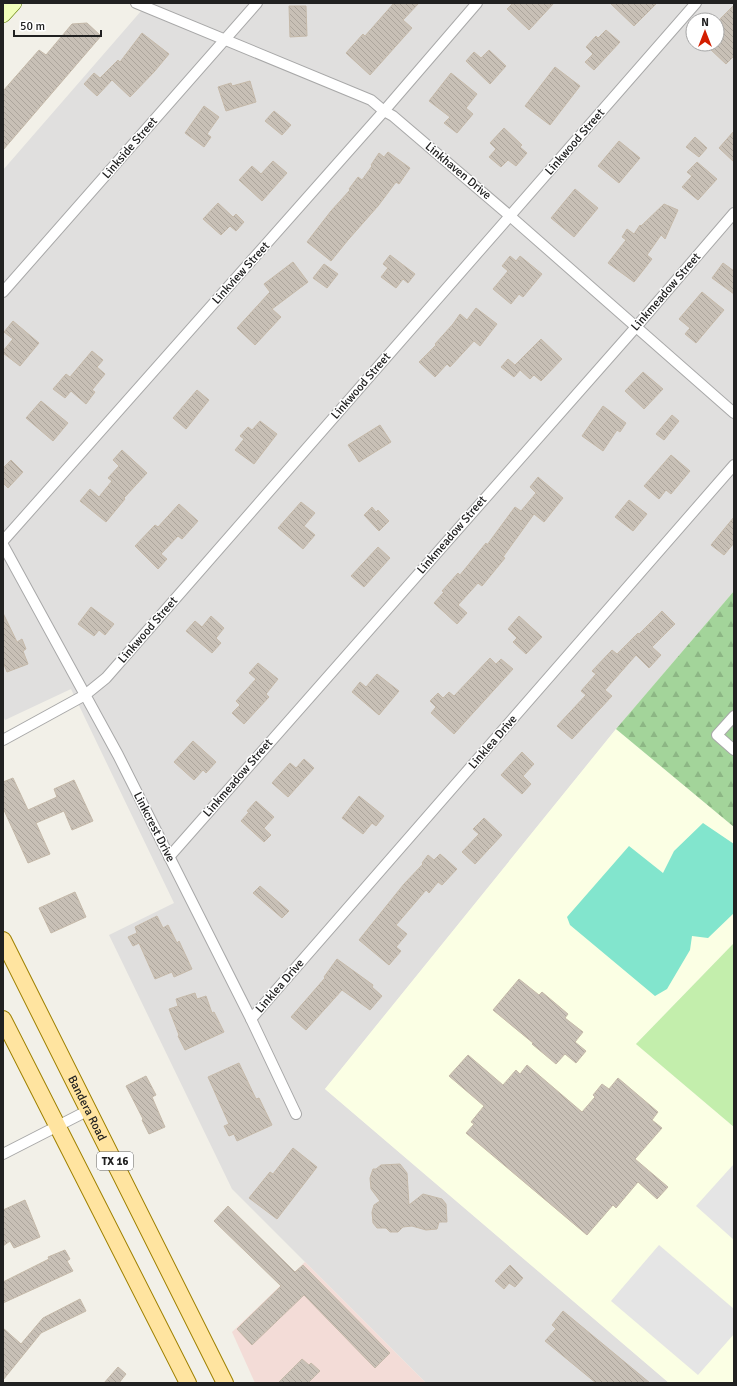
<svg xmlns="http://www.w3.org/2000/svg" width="737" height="1386" viewBox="0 0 737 1386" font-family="Signika,sans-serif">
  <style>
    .residential { fill: #e0dfde; fill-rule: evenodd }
    .commercial { fill: #f3dcd7 }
    .education { fill: #fbffe4 }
    .grass { fill: #c3eeac }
    .forest { fill: url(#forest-firs) }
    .pitch { fill: #82e5cd }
    .parking { fill: #e5e5e5 }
    .building { fill: url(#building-back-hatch); stroke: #c5b9a9 }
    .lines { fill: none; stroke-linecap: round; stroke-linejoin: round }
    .minor-casing { stroke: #a8a8a8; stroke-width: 12 }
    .secondary-casing { stroke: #618100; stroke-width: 16 }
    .primary-casing { stroke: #9f8100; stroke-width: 18 }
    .minor { stroke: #fff; stroke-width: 10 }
    .secondary { stroke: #f1feba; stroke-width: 15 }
    .primary { stroke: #ffe4a0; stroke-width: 16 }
    .labels { text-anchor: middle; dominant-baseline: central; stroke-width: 3; stroke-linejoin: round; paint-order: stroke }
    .shield { fill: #fff; stroke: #646464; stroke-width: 1 }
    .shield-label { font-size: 11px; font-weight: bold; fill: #212121 }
    .street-label { font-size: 12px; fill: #212121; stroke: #fff }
  </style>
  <defs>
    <pattern id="forest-firs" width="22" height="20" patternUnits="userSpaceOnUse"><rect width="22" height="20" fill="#a3d49a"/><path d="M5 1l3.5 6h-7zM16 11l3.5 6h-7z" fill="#8cb684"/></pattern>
    <pattern id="building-back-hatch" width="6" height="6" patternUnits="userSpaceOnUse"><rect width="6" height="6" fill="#c8c0b6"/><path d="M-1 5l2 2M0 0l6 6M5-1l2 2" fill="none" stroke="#aca59c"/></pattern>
  </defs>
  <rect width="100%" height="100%" fill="#f2f0e8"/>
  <path class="residential" d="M148,3H734V591L616,729L325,1089L669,1383H426L232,1189L109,935L174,903L71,689L5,720L3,716V170ZM693,20H717V44H693Z"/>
  <polygon class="commercial" points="305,1262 426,1383 255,1383 232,1332"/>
  <polygon class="education" points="616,729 734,827 734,943 636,1044 734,1127 734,1383 669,1383 325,1089"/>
  <polygon class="grass" points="734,943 734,1127 636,1044"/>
  <polygon class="forest" points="734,591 734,827 616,729"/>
  <polygon class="pitch" points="703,823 734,844 734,913 708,938 692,936 690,950 667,989 655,996 570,925 567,917 629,846 663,873 674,851"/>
  <g class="parking">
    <polygon points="733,1165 734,1166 734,1240 696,1206"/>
    <polygon points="659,1245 734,1309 734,1334 698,1375 611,1301"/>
  </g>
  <g class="building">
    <polygon points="394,3 419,3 403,20 412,28 370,75 346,53 363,34 365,36"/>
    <polygon points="513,3 554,3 529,30 507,9"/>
    <polygon points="610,3 657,3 634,26"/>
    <polygon points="734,5 734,56 726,64 710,49 717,44 717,22"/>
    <polygon points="289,6 306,6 307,36 290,37"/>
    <polygon points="87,23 101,36 3,150 3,91 39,50 46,55 72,24"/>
    <polygon points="606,30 620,42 594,70 585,62 593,54 586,47 596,36 598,38"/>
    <polygon points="142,33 169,54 154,72 130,97 112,80 97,96 84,84 94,73 100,78 118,60 120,62"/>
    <polygon points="489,50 506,66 490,84 466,61 474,52 481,58"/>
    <polygon points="555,67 580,86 550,125 525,106"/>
    <polygon points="451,73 477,94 466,108 473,114 457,133 444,123 450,117 429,101"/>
    <polygon points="250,81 256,102 226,111 218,87 231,83 232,86"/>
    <polygon points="204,106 219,117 207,134 211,137 204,147 185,133"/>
    <polygon points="274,111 291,125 282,135 265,121"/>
    <polygon points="504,128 522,145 520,147 527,153 516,166 508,160 501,167 489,157 496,149 490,143"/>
    <polygon points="734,131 734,162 719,148"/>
    <polygon points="695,137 707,148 699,157 686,147"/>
    <polygon points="619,141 640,158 619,183 598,166"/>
    <polygon points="388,152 410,168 399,184 396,182 378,206 348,240 331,261 307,242 331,211 350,190 349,189 358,177 362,180 372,166 371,165 379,153 384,157"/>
    <polygon points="273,161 287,173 262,201 239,180 252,166 261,174"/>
    <polygon points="697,162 717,179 698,200 682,187 692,176 687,172"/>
    <polygon points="575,189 598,208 574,237 551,218"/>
    <polygon points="218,203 233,217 236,214 244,222 236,231 230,226 221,235 203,219"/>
    <polygon points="664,204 678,210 665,239 661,235 647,255 652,259 634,282 608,263 626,240 622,237 627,229 634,234 640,225 641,226"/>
    <polygon points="390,255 415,274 408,283 403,279 396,288 381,277 388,268 383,264"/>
    <polygon points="510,256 516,261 520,256 542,274 523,297 519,294 511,304 493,289 508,271 502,266"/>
    <polygon points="293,262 308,282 272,309 281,317 255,345 237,328 270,292 264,284"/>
    <polygon points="723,263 734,271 734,294 712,278"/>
    <polygon points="324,264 338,274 327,288 313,278"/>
    <polygon points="702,292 724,310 696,343 685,334 690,328 679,319"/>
    <polygon points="476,308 497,324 480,346 474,341 450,367 447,364 435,377 419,362 436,345 435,344 453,324 460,314 467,320"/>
    <polygon points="13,321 39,343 20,366 3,353 3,351 13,339 4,332"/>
    <polygon points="541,339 562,359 541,381 534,375 530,379 520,370 514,377 501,367 508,359 515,365"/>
    <polygon points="92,351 103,360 97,367 105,374 92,390 95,392 86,404 71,391 65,398 53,389 66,374 70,377"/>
    <polygon points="643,372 663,389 644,409 625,391"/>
    <polygon points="197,390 209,400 186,429 173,418"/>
    <polygon points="41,401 68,423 53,441 26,418"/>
    <polygon points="603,406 626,423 620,432 617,430 603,451 582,436"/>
    <polygon points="672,415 679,421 664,440 656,434"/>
    <polygon points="260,421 277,434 254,464 235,450 244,439 240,436 248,427 252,430"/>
    <polygon points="380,425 391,442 359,462 348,445"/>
    <polygon points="122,450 147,473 124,498 125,499 106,522 80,501 90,489 99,497 112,481 108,478 119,466 113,460"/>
    <polygon points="671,455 690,471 671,494 666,490 659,499 644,486"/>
    <polygon points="11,460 23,472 8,488 3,483 3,468"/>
    <polygon points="538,477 563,498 544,522 534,514 503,557 505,558 482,586 478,583 458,605 467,613 457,624 434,603 444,592 442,591 458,573 460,575 486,543 487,545 515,507 521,511 536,493 530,487"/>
    <polygon points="629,500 647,514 633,531 615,517"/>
    <polygon points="301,502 315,513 304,526 315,535 303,549 278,528"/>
    <polygon points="179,504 198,521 182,539 178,536 161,554 167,559 158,569 135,546 155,525 158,527"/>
    <polygon points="372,507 376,512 378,510 389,521 379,531 364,515"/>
    <polygon points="734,517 734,543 724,555 711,545"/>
    <polygon points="378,547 390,558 364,587 351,576"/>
    <polygon points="91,607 114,624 105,635 99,630 94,636 78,624"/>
    <polygon points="662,611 675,624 652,647 661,655 649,668 636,655 605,690 612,696 572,739 557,726 586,695 581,691 596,674 592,671 612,650 617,654 638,633 639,634"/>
    <polygon points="3,613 17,642 22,639 26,649 23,651 28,664 7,672 3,662"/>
    <polygon points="211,616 224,628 216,638 221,643 212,653 186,631 195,621 202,627"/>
    <polygon points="519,616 542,637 526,654 513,642 517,638 508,629"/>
    <polygon points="490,658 496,664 501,659 513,669 454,734 431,713 436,707 430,701 438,693 443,698 449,692 454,696"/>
    <polygon points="258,663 278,679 266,694 269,697 244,724 232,713 240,705 236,701 256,679 249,673"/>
    <polygon points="377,674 399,691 379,715 352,692 360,682 366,687"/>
    <polygon points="193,741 216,762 206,773 203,770 194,780 174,762"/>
    <polygon points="522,752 534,764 523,776 531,784 522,794 501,775"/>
    <polygon points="304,759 314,768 288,797 272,783 290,763 296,768"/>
    <polygon points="13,778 28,810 57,797 54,789 74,780 93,821 72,830 64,811 36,823 50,854 28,863 3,808 3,782"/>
    <polygon points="359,796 384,816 376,826 372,823 363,834 342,818"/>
    <polygon points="256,801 274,817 264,828 271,835 264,842 241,821 249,812 247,811"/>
    <polygon points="484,818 502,835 475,864 462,852 479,834 473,829"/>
    <polygon points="440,854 457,869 442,885 438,882 429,893 426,890 396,925 407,934 396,947 401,951 389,965 359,940 404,884 423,864 422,863 428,855 434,860"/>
    <polygon points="260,886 289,911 282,918 253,893"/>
    <polygon points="75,892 86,917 51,933 39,908"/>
    <polygon points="157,916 163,928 168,925 177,943 179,941 192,969 174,977 172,972 155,979 139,943 133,946 128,937 137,933 135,927"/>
    <polygon points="337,959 373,985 372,987 382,996 370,1010 342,990 306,1030 291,1017 325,978 324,977"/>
    <polygon points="519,979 539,995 542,992 568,1014 565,1018 583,1032 575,1042 586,1051 576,1063 565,1054 556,1064 532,1044 533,1043 493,1010"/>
    <polygon points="195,993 197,999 206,996 212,1013 214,1012 224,1032 185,1050 178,1036 179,1035 169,1009 178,1006 176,999"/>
    <polygon points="468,1055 503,1085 516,1070 520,1074 527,1065 582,1112 595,1097 593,1095 602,1084 609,1089 618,1078 658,1112 652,1120 662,1128 635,1159 668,1187 657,1199 638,1182 616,1208 613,1205 587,1235 466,1133 474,1124 471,1122 484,1106 449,1076"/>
    <polygon points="239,1063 256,1099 259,1098 272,1125 237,1141 234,1134 229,1136 224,1126 229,1124 208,1077"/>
    <polygon points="146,1076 156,1095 152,1097 165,1127 149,1134 142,1120 143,1119 126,1086"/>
    <polygon points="293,1148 317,1167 277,1219 249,1198 270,1172 273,1174"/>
    <polygon points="400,1164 407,1173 409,1205 423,1194 442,1199 446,1204 447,1222 439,1222 437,1229 426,1230 412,1226 403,1227 398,1232 390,1232 386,1228 377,1228 373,1223 372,1212 374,1205 380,1201 371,1189 370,1178 373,1169 376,1169 381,1165"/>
    <polygon points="25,1200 40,1237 14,1248 10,1241 3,1246 3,1210"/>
    <polygon points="228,1206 295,1272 303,1265 390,1353 375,1368 304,1295 252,1345 237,1329 281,1286 214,1221"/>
    <polygon points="65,1250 70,1259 67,1261 73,1271 3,1303 3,1282 49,1259 48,1257"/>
    <polygon points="510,1265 523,1278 515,1287 509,1283 504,1289 495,1281"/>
    <polygon points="80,1299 86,1311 41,1333 3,1380 3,1328 21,1344 43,1318"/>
    <polygon points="563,1311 650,1383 596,1383 545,1341 556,1329 552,1325"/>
    <polygon points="302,1359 309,1365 311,1363 320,1371 308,1383 278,1383"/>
    <polygon points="118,1367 126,1374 119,1383 104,1383"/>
  </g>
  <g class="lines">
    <g class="minor-casing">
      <g id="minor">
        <polyline points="136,3 371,100 384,111 393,116 510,216 734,413"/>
        <polyline points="3,292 257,3"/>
        <polyline points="3,541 384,111 477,3"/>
        <polyline points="3,545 118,755 251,1019 296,1114"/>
        <polyline points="734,716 717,735 734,750"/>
        <polyline points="3,740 85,695 106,678 696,3"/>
        <polyline points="169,857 636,327 734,213"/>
        <polyline points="251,1019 734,465"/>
        <polyline points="3,1154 89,1110"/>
      </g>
    </g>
    <g class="secondary-casing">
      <polyline id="secondary" points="3,15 14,3"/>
    </g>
    <g class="primary-casing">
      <g id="primary">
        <path id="s1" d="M3,940L225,1383"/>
        <polyline points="3,1019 188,1383"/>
      </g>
    </g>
    <use href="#minor" class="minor"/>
    <use href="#secondary" class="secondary"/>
    <use href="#primary" class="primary"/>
  </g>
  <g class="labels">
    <rect class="shield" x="97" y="1152" width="36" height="18" rx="3"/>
    <g class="shield-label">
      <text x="115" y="1161">TX 16</text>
    </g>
    <g class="street-label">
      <text transform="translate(575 142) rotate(-49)">Linkwood Street</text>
      <text transform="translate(130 148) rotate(-49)">Linkside Street</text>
      <text transform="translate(458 171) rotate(40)">Linkhaven Drive</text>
      <text transform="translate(241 273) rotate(-48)">Linkview Street</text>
      <text transform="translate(666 292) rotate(-49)">Linkmeadow Street</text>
      <text transform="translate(361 386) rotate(-49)">Linkwood Street</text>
      <text transform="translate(452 535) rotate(-49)">Linkmeadow Street</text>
      <text transform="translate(148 630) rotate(-49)">Linkwood Street</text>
      <text transform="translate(493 742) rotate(-49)">Linklea Drive</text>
      <text transform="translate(238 778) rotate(-49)">Linkmeadow Street</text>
      <text transform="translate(154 827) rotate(63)">Linkcrest Drive</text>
      <text transform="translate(280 986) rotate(-49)">Linklea Drive</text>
      <text stroke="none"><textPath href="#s1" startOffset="188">Bandera Road</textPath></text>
    </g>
  </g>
  <rect width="737" height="1386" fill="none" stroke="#212121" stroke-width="8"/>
  <g transform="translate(705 32)"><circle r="19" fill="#ffffff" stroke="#a6a6a6"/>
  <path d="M0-3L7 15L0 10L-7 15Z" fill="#d31e00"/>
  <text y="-6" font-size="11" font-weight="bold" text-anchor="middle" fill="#212121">N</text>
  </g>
  <path d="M14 30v6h87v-6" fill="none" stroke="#212121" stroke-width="2"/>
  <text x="20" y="30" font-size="12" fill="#212121" stroke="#ffffff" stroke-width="3" paint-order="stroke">50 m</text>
</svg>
